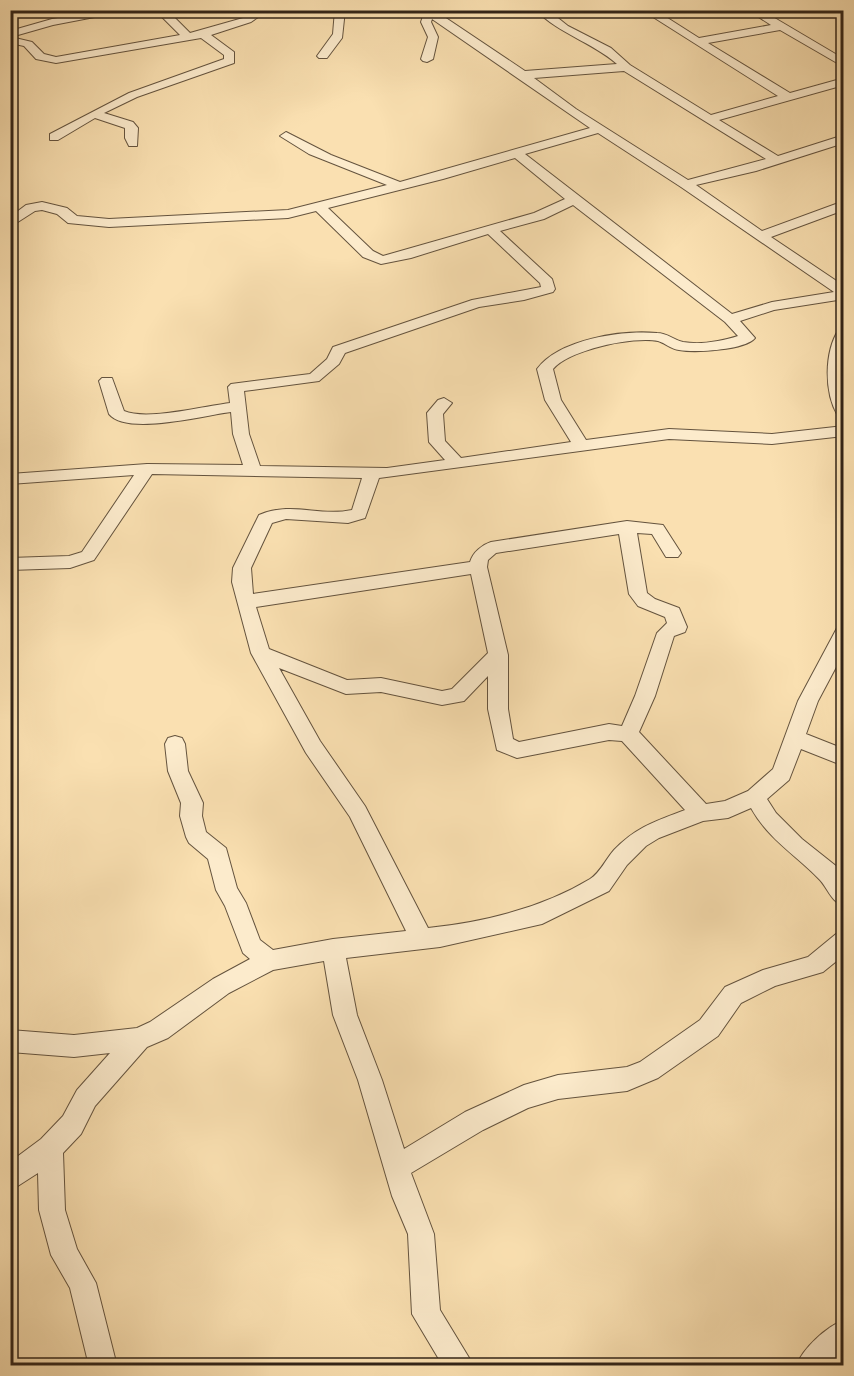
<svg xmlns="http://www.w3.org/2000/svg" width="854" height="1376" viewBox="0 0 854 1376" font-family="Cardo,serif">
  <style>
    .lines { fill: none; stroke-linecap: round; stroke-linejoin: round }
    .minor-casing { stroke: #64533e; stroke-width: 2 }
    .minor { fill: #fcebcc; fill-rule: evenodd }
  </style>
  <rect width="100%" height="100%" fill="#fae0b1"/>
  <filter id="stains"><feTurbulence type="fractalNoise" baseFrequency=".00333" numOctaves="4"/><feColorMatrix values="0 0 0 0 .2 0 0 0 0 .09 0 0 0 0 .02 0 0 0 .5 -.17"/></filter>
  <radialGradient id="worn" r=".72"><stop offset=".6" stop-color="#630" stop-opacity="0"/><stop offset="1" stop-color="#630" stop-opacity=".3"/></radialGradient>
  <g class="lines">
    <g class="minor-casing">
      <g id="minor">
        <polygon points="104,10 131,10 53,25 11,37 32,42 44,54 56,57 180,35 155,10 167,10 190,33 243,18 255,10 268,10 251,22 211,35 234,52 234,63 137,97 104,113 133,122 138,128 137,146 129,146 125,138 125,128 95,118 58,140 50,140 50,134 129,93 224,59 224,55 201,38 56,63 36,59 24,46 10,43 10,31 52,19"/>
        <polygon points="335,10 345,10 342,38 327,58 319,58 317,56 333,34"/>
        <path d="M421,10H434L525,71L617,64C592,42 559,34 536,10H548L568,26L611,48L630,65L711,115L778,96L642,10H655L699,38L771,25L748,10H761L844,59V67L780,30L708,43L790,93L844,78V85L719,120L778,156L844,135V143L756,171L696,185L762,231L844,201V210L771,237L844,286V299L774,310L740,321L755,338C745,350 695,353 679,350C671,349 665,343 658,341C633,336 569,350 553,369L561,400L586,440L669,429L772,434L844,426V436L772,444L669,439L379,478L365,518L348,523L286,519L272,523L251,568L253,594L470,562C473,552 482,545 491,542L627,521L663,525L681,553L678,557H666L652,534L637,533L647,593L655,599L679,608L687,627L685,632L674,636L655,696L639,732L706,804L725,801L748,791L773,769L798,701L837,628L844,626V652L818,701L806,734L844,749V766L801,749L789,780L767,799L776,813L802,839L836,866L844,878V906C831,902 828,888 819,879C795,854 769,840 751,808L728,818L703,821L659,838L646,846L627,865L609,891L542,924L440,947L346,958L357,1015L382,1080L404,1149L465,1112L524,1085L558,1075L627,1067L640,1062L700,1020L725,987L763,970L808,957L836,934L844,931V955L823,972L775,986L741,1003L718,1036L658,1078L627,1091L558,1099L528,1108L483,1130L411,1173L434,1234L440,1310L474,1366H443L412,1314L408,1234L392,1196L358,1080L333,1015L324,961L273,970L229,993L168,1038L147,1047L95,1106L81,1134L63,1153L65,1210L77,1249L96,1283L117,1366H89L70,1288L51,1255L39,1210L38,1173L10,1191V1162L41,1139L63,1116L77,1090L110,1053L74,1057L10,1052V1030L74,1035L137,1028L150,1022L213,979L250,959L243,953L225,906L216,890L208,859L189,843L186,837L180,816L181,803L168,771L165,744L168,738L175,736L182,738L185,744L188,771L203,803L202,816L206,832L226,848L237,888L246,903L260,940L273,950L333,939L406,931L350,817L306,753L251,653L232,582L233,568L259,515C292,501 319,517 352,510L362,478L152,474L94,560L70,568L10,570V558L69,556L82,552L134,475L10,484V474L147,464L243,465L233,434L231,412C205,415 127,436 109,414L99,381L102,378H112L124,411C147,421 204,406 230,403L228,387L231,384L310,374L327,359L333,347L472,300L541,287L540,283L488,234L411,258L381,264L363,257L316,211L288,218L109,227L68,223L57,214L42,210L35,211L10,227V217L26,205L42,202L67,208L77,216L109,219L288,210L387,185L309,154L280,136L286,132L331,155L400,182L590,128L432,19L431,22L438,37L433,59L427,62L423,61L421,59L428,37L421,22L424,13ZM624,71L766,159L688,180L576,109L534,78ZM598,133L681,187L834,292L772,302L732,314L525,154ZM515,158L565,199L534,213L383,256L373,251L328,208L443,179ZM573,205L725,322L738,336C722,341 700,345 683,342C674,340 667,333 657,333C622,330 559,339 537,369L545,400L571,442L461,458L445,441L443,414L452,403L444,398L438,400L427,413L429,442L445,460L387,468L260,466L249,434L244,391L319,381L339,364L345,353L479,307L524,300L553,292L555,289L552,279L500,231L544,219ZM619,534L629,594L638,606L665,617L667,623L657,633L635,696L622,726L609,724L519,742L513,739L508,709V655L487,567L488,560L496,553ZM471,574L488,653L452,689L442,691L381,678L347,680L269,649L256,607ZM279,668L346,694L381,692L442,705L464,701L488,676V709L497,750L517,758L609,740L622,741L685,810C656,821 636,827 614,850C606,859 600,873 590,879C542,908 484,922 428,928L365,806L320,741Z"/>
        <path d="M844,328V418L838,416C824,393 824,352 839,329Z"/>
        <path d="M844,1320V1354L831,1366H796C803,1348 826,1327 844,1320Z"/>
      </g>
    </g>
    <use href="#minor" class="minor"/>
  </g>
  <rect width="854" height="1376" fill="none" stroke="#fae0b1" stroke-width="36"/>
  <rect x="12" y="12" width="830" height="1352" fill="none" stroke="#322418" stroke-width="3"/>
  <rect x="18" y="18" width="818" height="1340" fill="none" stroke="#322418" stroke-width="1.5"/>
  <rect width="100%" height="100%" filter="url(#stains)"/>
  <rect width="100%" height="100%" fill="url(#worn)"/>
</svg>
